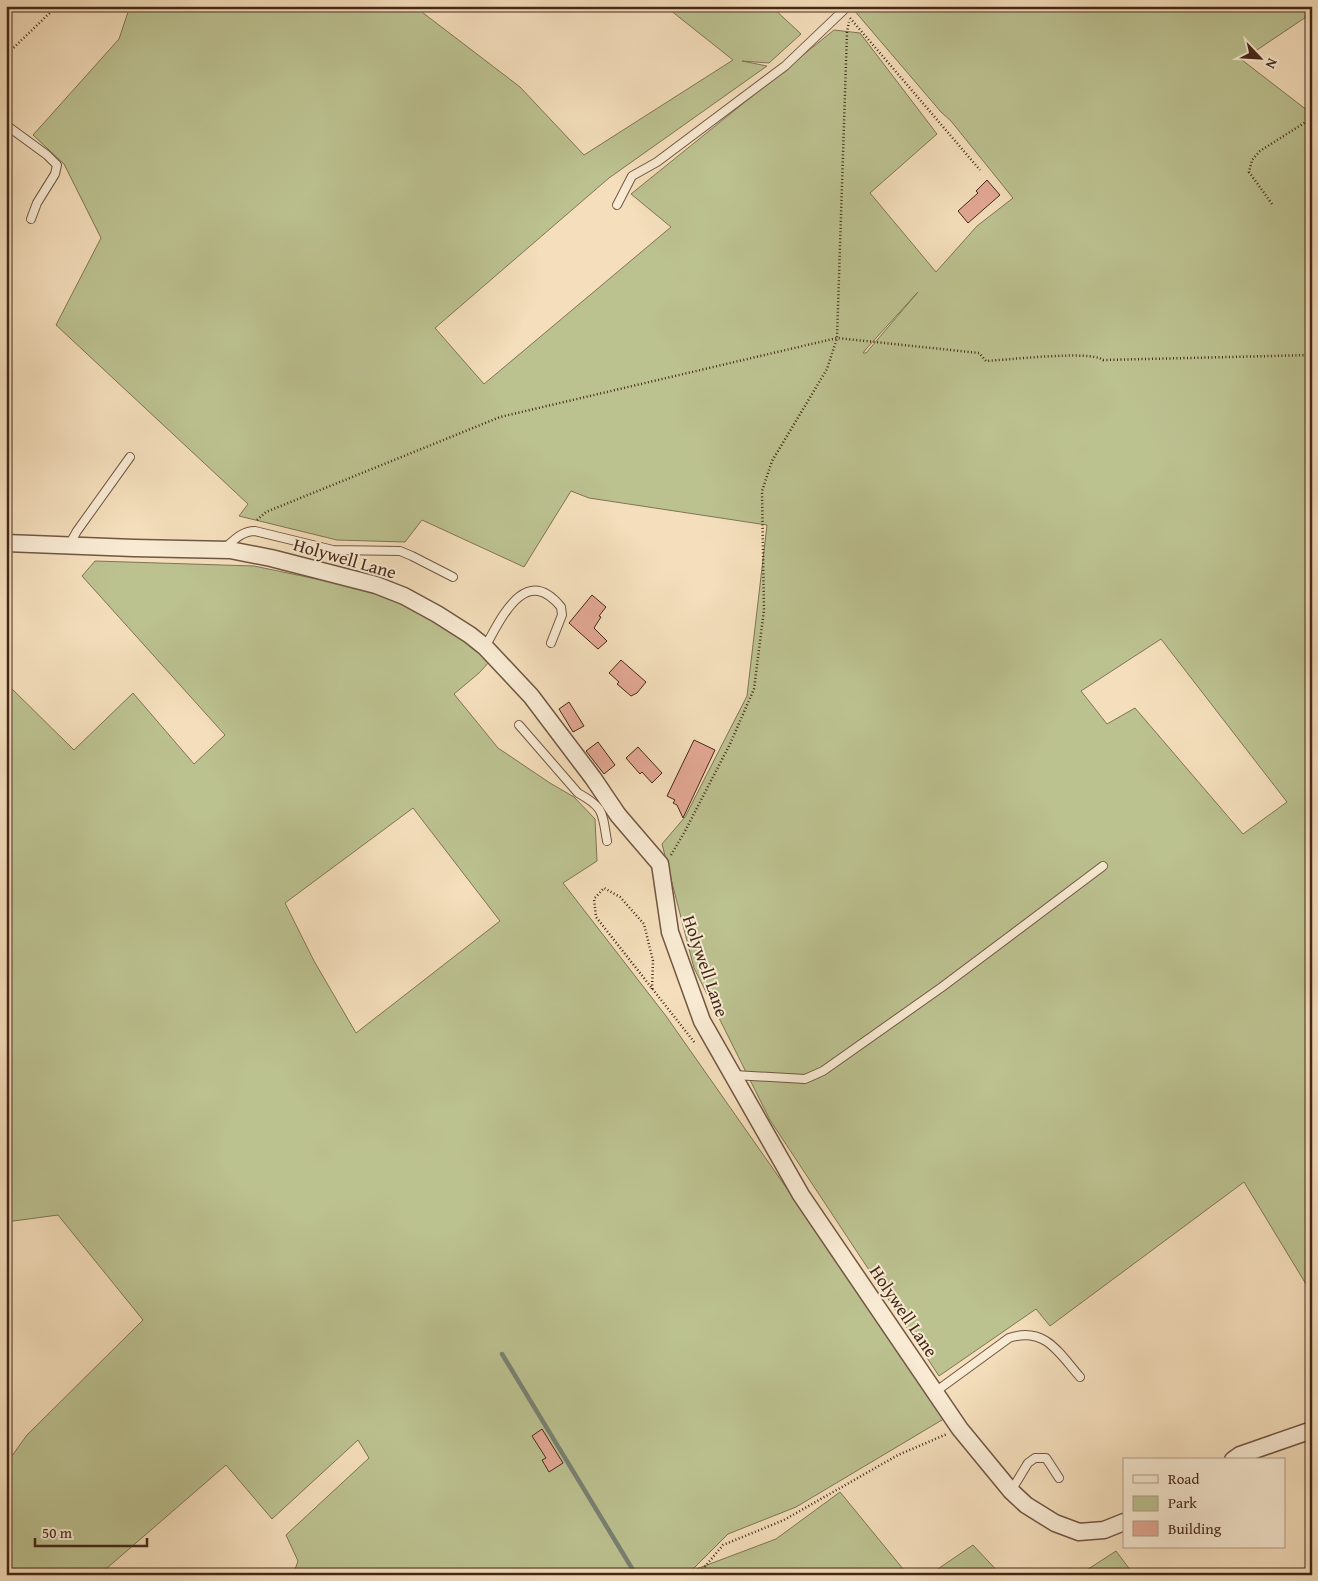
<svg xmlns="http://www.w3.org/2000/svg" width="1318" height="1581" viewBox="0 0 1318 1581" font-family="'Gentium Book Plus',serif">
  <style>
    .green { fill: #bcc190; stroke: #807455; fill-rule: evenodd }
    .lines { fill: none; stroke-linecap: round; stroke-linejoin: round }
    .stream { stroke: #798173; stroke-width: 4.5 }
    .building { fill: #e2a793; stroke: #45281a }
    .service-casing { stroke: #715642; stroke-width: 10 }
    .minor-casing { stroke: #715642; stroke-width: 19 }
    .path { stroke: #45281a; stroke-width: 2.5; stroke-dasharray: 1 2.5; stroke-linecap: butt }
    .service { stroke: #f8ead3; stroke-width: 8 }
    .minor { stroke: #f8ead3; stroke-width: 16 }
    .labels { text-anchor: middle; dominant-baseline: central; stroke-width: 4; stroke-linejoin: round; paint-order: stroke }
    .street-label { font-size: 18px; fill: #45281a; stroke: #f8ead3 }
  </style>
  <rect width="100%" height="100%" fill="#f4debb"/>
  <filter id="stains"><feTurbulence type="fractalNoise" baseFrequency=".004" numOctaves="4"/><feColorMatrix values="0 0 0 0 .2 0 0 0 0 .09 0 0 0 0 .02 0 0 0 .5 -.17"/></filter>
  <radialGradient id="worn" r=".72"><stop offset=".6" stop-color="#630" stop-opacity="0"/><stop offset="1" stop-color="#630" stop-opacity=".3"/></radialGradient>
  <g class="green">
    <path d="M130,6H414L520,87L584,155L733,60L665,6H771L801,34L769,63L742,61L767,66L609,178L435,328L484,384L671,227L631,194L834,30L860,33L937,134L870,193L936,272L977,226L1013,198L951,121L941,112L853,9L854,6H1312V13L1242,60L1312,114V1294L1244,1182L1050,1326L1036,1309L939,1376L770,1120L694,968L662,844L685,817L747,696L767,525L589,498L571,491L524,567L422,520L405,542L337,540L239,516L248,504L56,325L101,238L64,164L33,135L119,39ZM918,292L866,353H863L867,348ZM1161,639L1287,802L1243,834L1135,708L1107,724L1081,691Z"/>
    <path d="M95,561L254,566L379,592L436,620L490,661L479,673L454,694L498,748L550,783L574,797L595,819L597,861L563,883L666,1016L947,1417L796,1507L728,1534L691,1571L776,1539L840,1492L908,1575H293L298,1561L286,1535L369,1458L358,1440L272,1519L226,1465L99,1575H6V1464L27,1435L143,1320L58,1215L6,1222V683L74,750L133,693L194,764L225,735L82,576ZM413,808L500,921L356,1033L314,961L285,903Z"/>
    <polygon points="973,1545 1001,1575 929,1575"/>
    <polygon points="1116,1551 1134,1575 1079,1575"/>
  </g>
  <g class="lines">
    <polyline class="stream" points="502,1354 636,1575"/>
  </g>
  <g class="building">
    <polygon points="987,180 1000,195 968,223 958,211 978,193 976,191"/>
    <polygon points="592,595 606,607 599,616 601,617 594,628 607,641 598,649 569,623"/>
    <polygon points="621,660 646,682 637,693 631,696 617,684 619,682 609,673"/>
    <polygon points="569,702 584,726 573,732 559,709"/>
    <polygon points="694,740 715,750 683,818 677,805 673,803 675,800 667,796"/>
    <polygon points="598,742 615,765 604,774 586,751"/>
    <polygon points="638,747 662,773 652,783 642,772 640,774 626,758"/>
    <polygon points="542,1429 563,1463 549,1472 542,1460 546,1458 532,1436"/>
  </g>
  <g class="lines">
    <g class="service-casing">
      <g id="service">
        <polyline points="6,125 47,155 57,165 55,174 37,203 31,219"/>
        <polyline points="617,205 632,176 657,162 785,66 848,6"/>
        <polyline points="69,545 77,531 130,457"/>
        <path d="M224,549C234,540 242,531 255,531L333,550L400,551L412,556L453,577"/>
        <path d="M485,647C501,619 525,563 561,607L562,615L551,643"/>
        <path d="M519,725L578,793C605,808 602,813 607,841"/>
        <polyline points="734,1075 805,1079 823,1071 942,987 1103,866"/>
        <path d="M935,1392L1009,1338C1045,1326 1059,1353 1080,1377"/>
        <polyline points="1011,1491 1028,1463 1035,1458 1046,1458 1059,1478"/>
      </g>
    </g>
    <g class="minor-casing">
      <g id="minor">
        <polyline points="6,543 134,548 230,550 271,558 376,585 404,596 437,614 470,635 485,647 531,696 593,778 618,815 660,864 670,932 702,1021 801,1195 960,1429 1011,1491 1026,1505 1055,1523 1079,1532 1104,1530 1124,1522"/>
        <polyline points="1233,1460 1240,1455 1312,1430"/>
      </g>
    </g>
    <g class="path">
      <polyline points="850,18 980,170"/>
      <polyline points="6,55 57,6"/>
      <polyline points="1272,204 1249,172 1252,160 1260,151 1312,118"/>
      <path d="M257,520L266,512L500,417L837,338L979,353L986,361C1006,360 1092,350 1103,360L1312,355"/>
      <polyline points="671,855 684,833 730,744 754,689 764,610 762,491 772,461 827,369 837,338 847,32 849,22"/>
      <polyline points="652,989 653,961 644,924 620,897 604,888 594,899 596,917 695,1043"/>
      <polyline points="698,1575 723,1545 784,1520 898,1455 947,1434"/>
    </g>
    <use href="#service" class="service"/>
    <use href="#minor" class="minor"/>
  </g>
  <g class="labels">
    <g class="street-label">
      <text transform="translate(345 558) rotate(16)">Holywell Lane</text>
      <text transform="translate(706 966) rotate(71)">Holywell Lane</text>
      <text transform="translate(904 1311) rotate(56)">Holywell Lane</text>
    </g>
  </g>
  <rect width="1318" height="1581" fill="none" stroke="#f4debb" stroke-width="25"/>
  <rect x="8" y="8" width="1303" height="1566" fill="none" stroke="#45281a" stroke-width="2.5"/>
  <rect x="12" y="12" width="1293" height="1556" fill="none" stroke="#45281a"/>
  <rect x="1123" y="1458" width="162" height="90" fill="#f8ead3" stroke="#b09c89"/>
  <rect x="1133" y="1475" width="25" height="8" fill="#f8ead3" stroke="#b09c89"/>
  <text x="1168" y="1484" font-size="15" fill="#45281a">Road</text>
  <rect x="1133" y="1496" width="25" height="15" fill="#bcc190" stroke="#b09c89"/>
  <text x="1168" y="1508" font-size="15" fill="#45281a">Park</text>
  <rect x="1133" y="1521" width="25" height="15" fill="#e2a793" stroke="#b09c89"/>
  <text x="1168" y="1534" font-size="15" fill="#45281a">Building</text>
  <g transform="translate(1260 58) rotate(115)" stroke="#f8ead3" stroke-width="4" paint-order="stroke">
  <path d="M0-4L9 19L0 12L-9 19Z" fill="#45281a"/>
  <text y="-8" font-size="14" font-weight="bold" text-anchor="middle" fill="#45281a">N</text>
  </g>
  <path d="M35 1538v8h112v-8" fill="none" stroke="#45281a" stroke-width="2.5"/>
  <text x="42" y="1538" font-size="15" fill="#45281a" stroke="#f8ead3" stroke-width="4" paint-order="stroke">50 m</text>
  <rect width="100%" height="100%" filter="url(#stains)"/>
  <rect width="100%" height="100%" fill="url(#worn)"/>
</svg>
